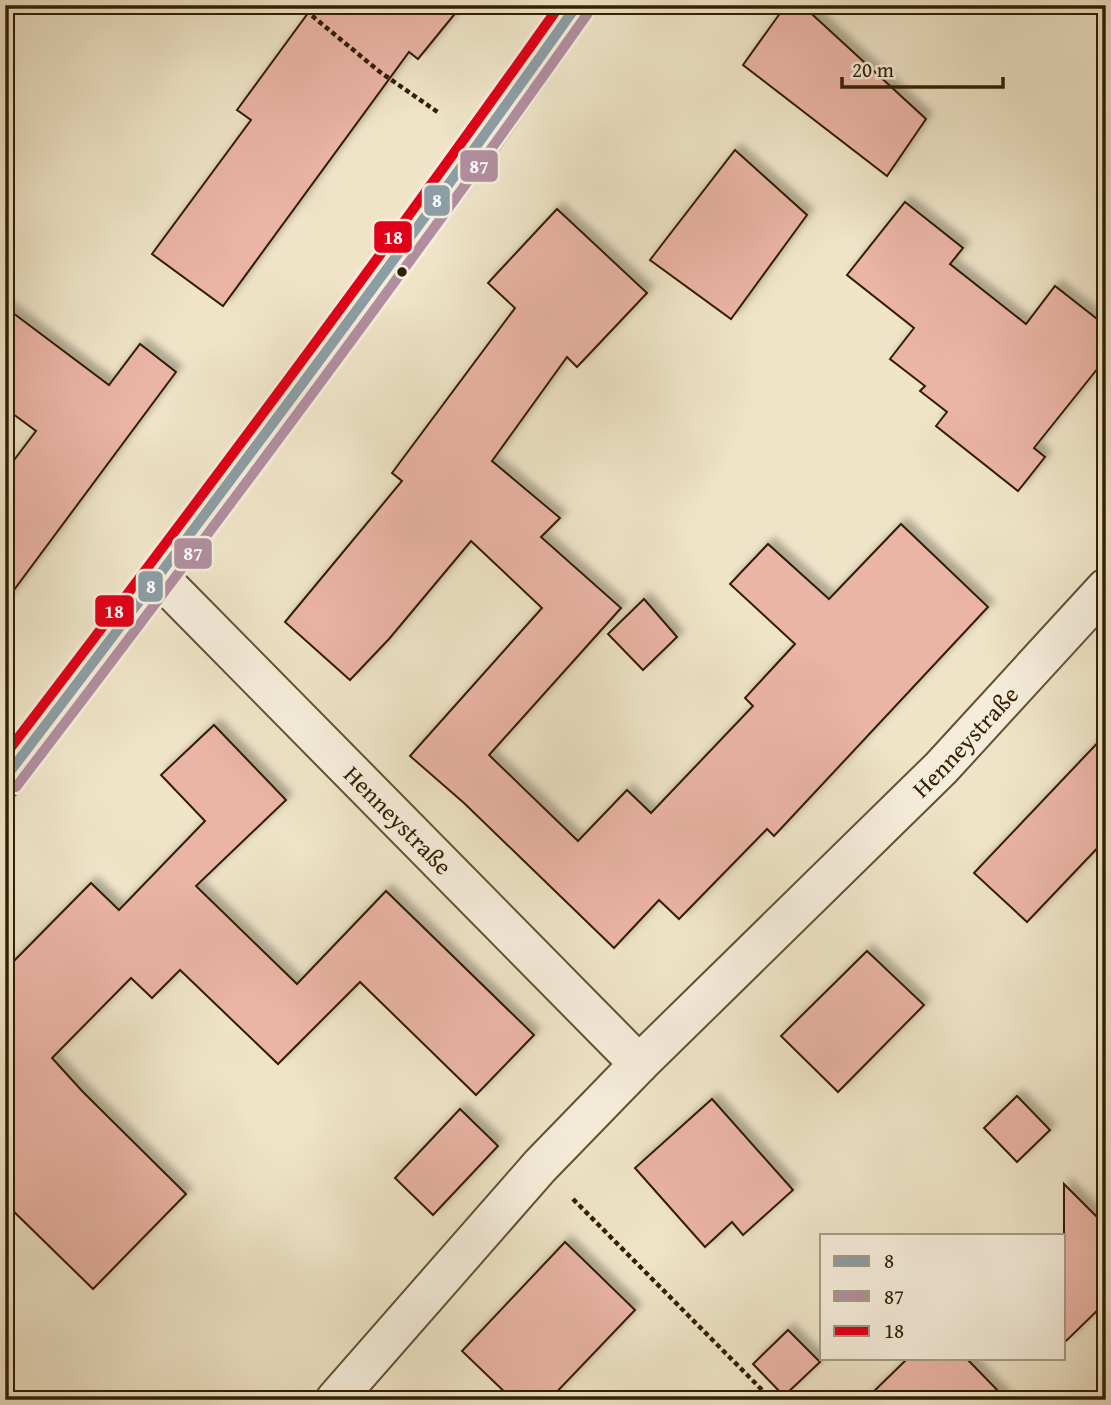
<svg xmlns="http://www.w3.org/2000/svg" width="1111" height="1405" viewBox="0 0 1111 1405" font-family="'Gentium Book Plus',serif">
  <style>
    .building { fill: #eab4a6; stroke: #331f01; stroke-width: 2; filter: url(#shadow) }
    .lines { fill: none; stroke-linecap: round; stroke-linejoin: round }
    .minor-casing { stroke: #625033; stroke-width: 42 }
    .path { stroke: #331f01; stroke-width: 4.5; stroke-dasharray: 5 3.5; stroke-linecap: butt }
    .minor { stroke: #f5eddb; stroke-width: 38 }
    .bus-1-casing { stroke: #f5eddb; stroke-width: 16 }
    .bus-2-casing { stroke: #f5eddb; stroke-width: 16 }
    .bus-3-casing { stroke: #f5eddb; stroke-width: 16 }
    .bus-1 { stroke: #8c9da5; stroke-width: 10 }
    .bus-2 { stroke: #b08e9f; stroke-width: 10 }
    .bus-3 { stroke: #e10017; stroke-width: 10 }
    .bus-dot { fill: #331f01; stroke: #f5eddb; stroke-width: 2.5 }
    .labels { text-anchor: middle; dominant-baseline: central; stroke-width: 5; stroke-linejoin: round; paint-order: stroke }
    .street-label { font-size: 24px; fill: #331f01; stroke: #f5eddb }
    .line-badge { stroke: #f5eddb; stroke-width: 2.5 }
    .badge-label { font-size: 19px; text-anchor: middle; font-weight: bold; fill: #fff }
  </style>
  <defs>
    <filter id="shadow"><feDropShadow dx="6" dy="-6" stdDeviation="3.5" flood-color="#0004"/></filter>
  </defs>
  <rect width="100%" height="100%" fill="#efe4c8"/>
  <filter id="stains"><feTurbulence type="fractalNoise" baseFrequency=".00286" numOctaves="4"/><feColorMatrix values="0 0 0 0 .2 0 0 0 0 .09 0 0 0 0 .02 0 0 0 .5 -.17"/></filter>
  <radialGradient id="worn" r=".72"><stop offset=".6" stop-color="#630" stop-opacity="0"/><stop offset="1" stop-color="#630" stop-opacity=".3"/></radialGradient>
  <g class="building">
    <polygon points="314,5 462,5 418,59 409,52 223,306 152,254 251,120 237,110"/>
    <polygon points="786,5 802,5 926,119 887,176 743,65"/>
    <polygon points="735,150 807,215 731,319 650,260"/>
    <polygon points="905,202 963,248 950,264 1026,324 1055,286 1106,326 1106,358 1034,448 1045,457 1018,491 936,426 947,412 920,391 925,386 890,359 914,328 847,275"/>
    <polygon points="557,209 647,293 577,367 567,357 492,461 560,518 541,537 621,608 489,755 578,841 627,790 651,813 753,706 745,698 795,644 730,584 768,544 829,599 901,524 988,607 774,836 767,829 679,919 659,900 614,948 464,803 410,756 542,608 471,541 389,639 350,680 285,622 402,481 392,473 515,308 488,283"/>
    <polygon points="5,307 109,385 140,344 176,372 5,602 5,472 36,431 5,408"/>
    <polygon points="644,599 677,637 643,670 608,634"/>
    <polygon points="214,725 286,800 196,886 297,984 386,891 534,1035 476,1095 360,982 278,1064 180,970 152,998 131,978 52,1058 83,1092 186,1194 93,1289 5,1203 5,970 91,883 119,910 205,821 161,775"/>
    <polygon points="1106,734 1106,839 1027,922 974,873"/>
    <polygon points="867,951 924,1005 838,1092 781,1036"/>
    <polygon points="1017,1096 1050,1130 1017,1162 984,1128"/>
    <polygon points="712,1099 793,1190 743,1235 732,1222 705,1247 635,1168"/>
    <polygon points="460,1109 498,1146 433,1215 395,1178"/>
    <polygon points="1064,1184 1106,1226 1106,1302 1064,1343"/>
    <polygon points="565,1242 635,1310 549,1400 513,1400 462,1351"/>
    <polygon points="788,1330 820,1362 784,1396 753,1364"/>
    <polygon points="908,1358 966,1358 1007,1400 865,1400"/>
  </g>
  <g class="lines">
    <g class="minor-casing">
      <g id="minor">
        <path id="s1" d="M159,577L639,1064"/>
        <polyline points="5,778 159,577 478,145 577,5"/>
        <path id="s2" d="M335,1400L540,1166L639,1064L941,768L1106,588"/>
      </g>
    </g>
    <g class="path">
      <polyline points="299,5 380,72 439,113"/>
      <polyline points="573,1199 772,1400"/>
    </g>
    <use href="#minor" class="minor"/>
    <g class="bus-1-casing">
      <path id="bus-1" d="M5,778C200,523 392,267 577,5"/>
    </g>
    <g class="bus-2-casing">
      <path id="bus-2" d="M16,787C211,532 403,275 588,13"/>
    </g>
    <g class="bus-3-casing">
      <path id="bus-3" d="M5,755C194,508 380,259 560,5"/>
    </g>
    <use href="#bus-1" class="bus-1"/>
    <use href="#bus-2" class="bus-2"/>
    <use href="#bus-3" class="bus-3"/>
  </g>
  <circle class="bus-dot" cx="402" cy="272" r="6"/>
  <g class="labels">
    <g class="street-label">
      <text stroke="none"><textPath href="#s2" startOffset="912">Henneystraße</textPath></text>
      <text stroke="none"><textPath href="#s1" startOffset="341">Henneystraße</textPath></text>
    </g>
  </g>
  <g class="line-badge">
    <rect x="459" y="149" width="40" height="34" rx="7" fill="#b08e9f"/>
    <rect x="423" y="184" width="28" height="33" rx="7" fill="#8c9da5"/>
    <rect x="373" y="220" width="40" height="34" rx="7" fill="#e10017"/>
    <rect x="173" y="537" width="40" height="33" rx="7" fill="#b08e9f"/>
    <rect x="137" y="570" width="27" height="33" rx="7" fill="#8c9da5"/>
    <rect x="94" y="594" width="41" height="34" rx="7" fill="#e10017"/>
  </g>
  <g class="badge-label">
    <text x="479" y="173">87</text>
    <text x="437" y="207">8</text>
    <text x="393" y="244">18</text>
    <text x="193" y="560">87</text>
    <text x="151" y="593">8</text>
    <text x="114" y="618">18</text>
  </g>
  <rect width="1111" height="1405" fill="none" stroke="#efe4c8" stroke-width="28"/>
  <rect x="7" y="7" width="1097" height="1391" fill="none" stroke="#331f01" stroke-width="3.5"/>
  <rect x="14" y="14" width="1083" height="1377" fill="none" stroke="#331f01" stroke-width="2"/>
  <rect x="820" y="1234" width="245" height="126" fill="#f5eddb" stroke="#a79b84" stroke-width="2"/>
  <rect x="834" y="1256" width="35" height="10" fill="#8c9da5" stroke="#a79b84" stroke-width="2"/>
  <text x="884" y="1268" font-size="21" fill="#331f01">8</text>
  <rect x="834" y="1291" width="35" height="10" fill="#b08e9f" stroke="#a79b84" stroke-width="2"/>
  <text x="884" y="1304" font-size="21" fill="#331f01">87</text>
  <rect x="834" y="1326" width="35" height="10" fill="#e10017" stroke="#a79b84" stroke-width="2"/>
  <text x="884" y="1338" font-size="21" fill="#331f01">18</text>
  <path d="M842 77v10h161v-10" fill="none" stroke="#331f01" stroke-width="3.5"/>
  <text x="852" y="77" font-size="21" fill="#331f01" stroke="#f5eddb" stroke-width="5" paint-order="stroke">20 m</text>
  <rect width="100%" height="100%" filter="url(#stains)"/>
  <rect width="100%" height="100%" fill="url(#worn)"/>
</svg>
